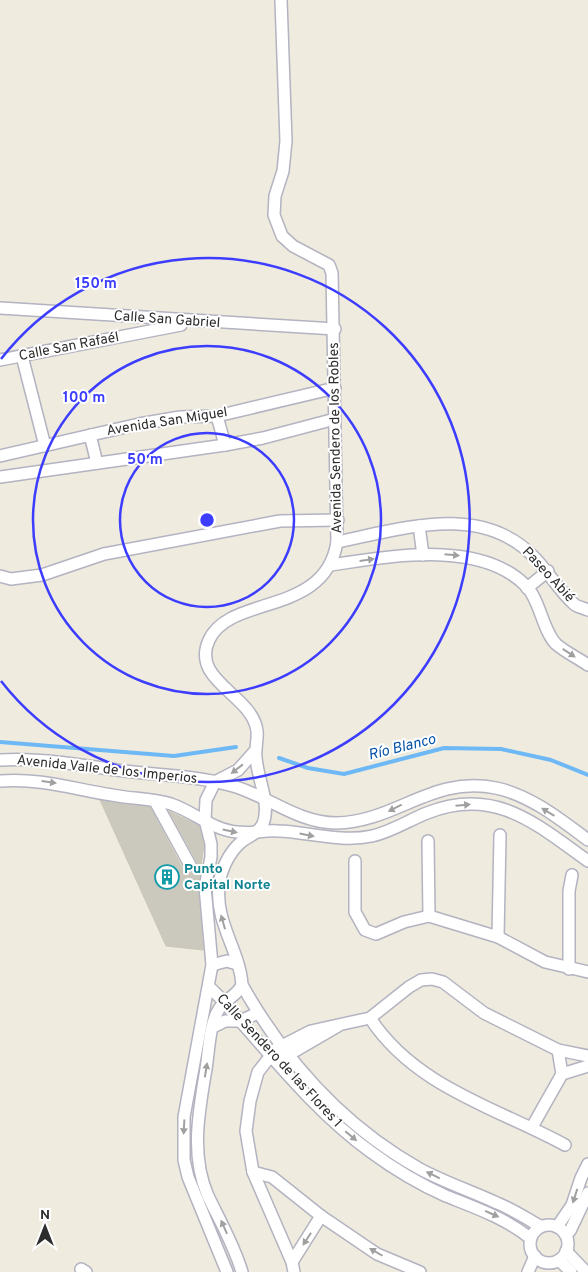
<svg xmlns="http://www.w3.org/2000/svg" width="588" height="1272" viewBox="0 0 588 1272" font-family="Overpass,sans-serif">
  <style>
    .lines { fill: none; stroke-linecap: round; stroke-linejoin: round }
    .stream { stroke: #6eb9f5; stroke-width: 4 }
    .building { fill: #cbc9bd; stroke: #cbc8b8 }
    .minor-casing { stroke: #b3b3c1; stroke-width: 14 }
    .minor { stroke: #fff; stroke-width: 11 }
    .oneway { fill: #a0a0a0 }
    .ring { fill: none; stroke: #3c3dff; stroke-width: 2.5 }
    .labels { text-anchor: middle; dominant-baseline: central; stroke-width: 4; stroke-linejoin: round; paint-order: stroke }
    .street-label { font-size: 14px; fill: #2d2d2d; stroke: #fff }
    .culture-label { font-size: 14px; font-weight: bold; fill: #0d838f; stroke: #fff; text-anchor: start }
    .water-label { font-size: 15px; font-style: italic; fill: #0653a8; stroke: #fff }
    .centre { fill: #3c3dff; stroke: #fff; stroke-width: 2.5 }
    .ring-label { font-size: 15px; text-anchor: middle; font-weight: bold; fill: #3c3dff; stroke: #fff; stroke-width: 4; stroke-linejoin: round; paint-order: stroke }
  </style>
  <rect width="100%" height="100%" fill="#efebdf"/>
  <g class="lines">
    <g class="stream">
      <polyline points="0,742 174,756 236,747"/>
      <polyline points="279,758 308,768 344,774 444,748 501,749 551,760 588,775"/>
    </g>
  </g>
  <polygon class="building" points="100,800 150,807 183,869 189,872 196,869 197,862 169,811 199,826 204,845 198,887 203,950 166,946"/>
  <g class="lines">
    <g class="minor-casing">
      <g id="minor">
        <polyline points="0,308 335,329"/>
        <polyline points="22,356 45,446"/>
        <polyline points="0,360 181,325"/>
        <polyline points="217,416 225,445"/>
        <polyline points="90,435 97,463"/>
        <polyline points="0,456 139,424 180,417 217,416 335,388"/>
        <polyline points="0,477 225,445 263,438 335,419"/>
        <polyline points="419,526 423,555"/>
        <path d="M337,542C402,529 481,502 534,557C548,571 559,591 574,604C577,607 584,608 588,610"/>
        <path d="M330,565C388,557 481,538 527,587C540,601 543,631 556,644C565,652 578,658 588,665"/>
        <polyline points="0,576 11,579 42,575 104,554 280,521 338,520"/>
        <polyline points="527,588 548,571"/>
        <path d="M0,760C41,757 84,766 124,771C160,775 199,776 233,786C268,796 298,823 336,823C396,822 432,775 496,788C530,795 561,820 588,840"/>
        <path d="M0,781C41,778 73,789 112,795C131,799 152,798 171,804C194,812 213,830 237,832C251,834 264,830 278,831C310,832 340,843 372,836C391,832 409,820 427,813C495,786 536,824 588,861"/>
        <polyline points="155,801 190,865"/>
        <polyline points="428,841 429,916"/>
        <polyline points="355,861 355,912 365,930 376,934 404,922 429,916 498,937 545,962 588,972"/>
        <polyline points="498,937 500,835"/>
        <polyline points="212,965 227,961 237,964"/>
        <polyline points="569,969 569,891 572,875"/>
        <path d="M242,985C285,1061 343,1126 420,1169C444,1182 471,1191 497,1203C512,1209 526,1218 540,1226"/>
        <path d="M209,987C223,999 230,1010 242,1023C282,1068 322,1117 371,1152C394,1169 419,1184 446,1196C476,1208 505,1218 530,1238"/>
        <path d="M370,1018C415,1087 497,1108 565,1145"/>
        <polyline points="213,1027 225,1021 240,1021 258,1013"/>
        <polyline points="283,1058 338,1026"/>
        <polyline points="562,1074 588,1066"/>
        <polyline points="532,1127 562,1074 558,1050"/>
        <polyline points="253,1172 272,1177 321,1216 377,1254 420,1272"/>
        <circle cx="549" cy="1244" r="19"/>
        <polyline points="557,1227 572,1205 581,1178 588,1164"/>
        <polyline points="565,1234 570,1231 588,1193"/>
        <polyline points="566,1251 586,1272"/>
        <polyline points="559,1260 571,1272"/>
        <polyline points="292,1262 321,1216"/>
        <polyline points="81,1269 86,1272"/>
        <polyline points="227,1272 188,1177 184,1160 184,1117 212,965 205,887 211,857 211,844 205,820 206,800 215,782 238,770 255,751"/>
        <path d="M242,1272C234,1245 220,1221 208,1196C190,1155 199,1111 206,1069C209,1051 209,1025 219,1009C225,999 237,996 242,985C240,951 215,923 219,886C220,871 229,853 240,843C248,836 258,834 263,824C271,803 257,778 256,757C255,748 258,739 257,731C253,695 190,681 209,640C230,594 325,617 337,542L332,273L329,265L293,246L282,236L274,215L275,196L283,171L286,141L281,0"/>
        <polyline points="294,1272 292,1262 253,1172 246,1131 250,1101 258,1072 276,1049 311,1031 370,1018 409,987 421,980 432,979 443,982 484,1013 558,1050 588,1056"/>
        <polyline points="528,1272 535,1256"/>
      </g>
    </g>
    <use href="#minor" class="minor"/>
  </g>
  <defs><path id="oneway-solid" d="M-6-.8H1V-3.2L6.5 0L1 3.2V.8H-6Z" transform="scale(1.25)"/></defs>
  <g class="oneway">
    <use href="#oneway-solid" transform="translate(452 555) rotate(5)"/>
    <use href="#oneway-solid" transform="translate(367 560) rotate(-8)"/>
    <use href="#oneway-solid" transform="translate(569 653) rotate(33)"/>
    <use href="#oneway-solid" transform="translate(237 769) rotate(142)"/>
    <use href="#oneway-solid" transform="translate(49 782) rotate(8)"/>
    <use href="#oneway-solid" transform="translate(463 805) rotate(-5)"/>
    <use href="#oneway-solid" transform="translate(395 808) rotate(153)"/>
    <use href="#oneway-solid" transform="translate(548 812) rotate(-149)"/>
    <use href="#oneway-solid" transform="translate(230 831) rotate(12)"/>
    <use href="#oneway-solid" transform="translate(307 835) rotate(11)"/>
    <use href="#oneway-solid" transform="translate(223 922) rotate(-106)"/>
    <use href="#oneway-solid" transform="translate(206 1070) rotate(-81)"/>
    <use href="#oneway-solid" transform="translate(184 1127) rotate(93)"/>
    <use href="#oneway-solid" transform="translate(351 1136) rotate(40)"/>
    <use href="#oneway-solid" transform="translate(433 1175) rotate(-154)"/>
    <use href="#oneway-solid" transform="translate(575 1196) rotate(108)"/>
    <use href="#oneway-solid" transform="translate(492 1214) rotate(24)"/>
    <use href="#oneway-solid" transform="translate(224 1227) rotate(-114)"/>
    <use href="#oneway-solid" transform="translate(307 1239) rotate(123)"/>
    <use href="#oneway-solid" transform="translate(376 1252) rotate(-150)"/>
  </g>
  <g class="ring">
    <circle cx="207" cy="520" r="87"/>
    <circle cx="207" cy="520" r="174"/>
    <path d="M1 359A262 262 0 1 1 1 681"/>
  </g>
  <defs>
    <g id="building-ring" transform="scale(1.25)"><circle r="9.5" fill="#fff" stroke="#0f9aa8" stroke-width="1.5"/><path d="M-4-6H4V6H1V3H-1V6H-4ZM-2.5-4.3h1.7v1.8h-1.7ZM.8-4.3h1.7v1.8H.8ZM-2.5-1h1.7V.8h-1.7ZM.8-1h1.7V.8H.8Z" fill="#0f9aa8"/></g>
  </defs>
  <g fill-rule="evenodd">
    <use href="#building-ring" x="167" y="877"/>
  </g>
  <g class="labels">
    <g class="street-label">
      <text transform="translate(167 320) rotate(4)">Calle San Gabriel</text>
      <text transform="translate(69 347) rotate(-11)">Calle San Rafaél</text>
      <text transform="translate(167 422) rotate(-9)">Avenida San Miguel</text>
      <text transform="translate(336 438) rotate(-91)">Avenida Sendero de los Robles</text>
      <text transform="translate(548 575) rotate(47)">Paseo Abié</text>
      <text transform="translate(107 770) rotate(6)">Avenida Valle de los Imperios</text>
      <text transform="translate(279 1061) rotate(47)">Calle Sendero de las Flores 1</text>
    </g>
    <g class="culture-label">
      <text x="184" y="869">Punto<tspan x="184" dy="16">Capital Norte</tspan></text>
    </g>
    <g class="water-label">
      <text transform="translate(402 748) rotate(-14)">Río Blanco</text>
    </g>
  </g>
  <circle cx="207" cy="520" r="8" class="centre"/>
  <g class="ring-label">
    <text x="96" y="288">150 m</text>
    <text x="84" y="402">100 m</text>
    <text x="145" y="464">50 m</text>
  </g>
  <g transform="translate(45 1227)" stroke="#ffffff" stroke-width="4" paint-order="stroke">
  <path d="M0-4L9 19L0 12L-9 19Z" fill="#2d2d2d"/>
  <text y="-8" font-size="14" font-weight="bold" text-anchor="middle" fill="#2d2d2d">N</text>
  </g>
</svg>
